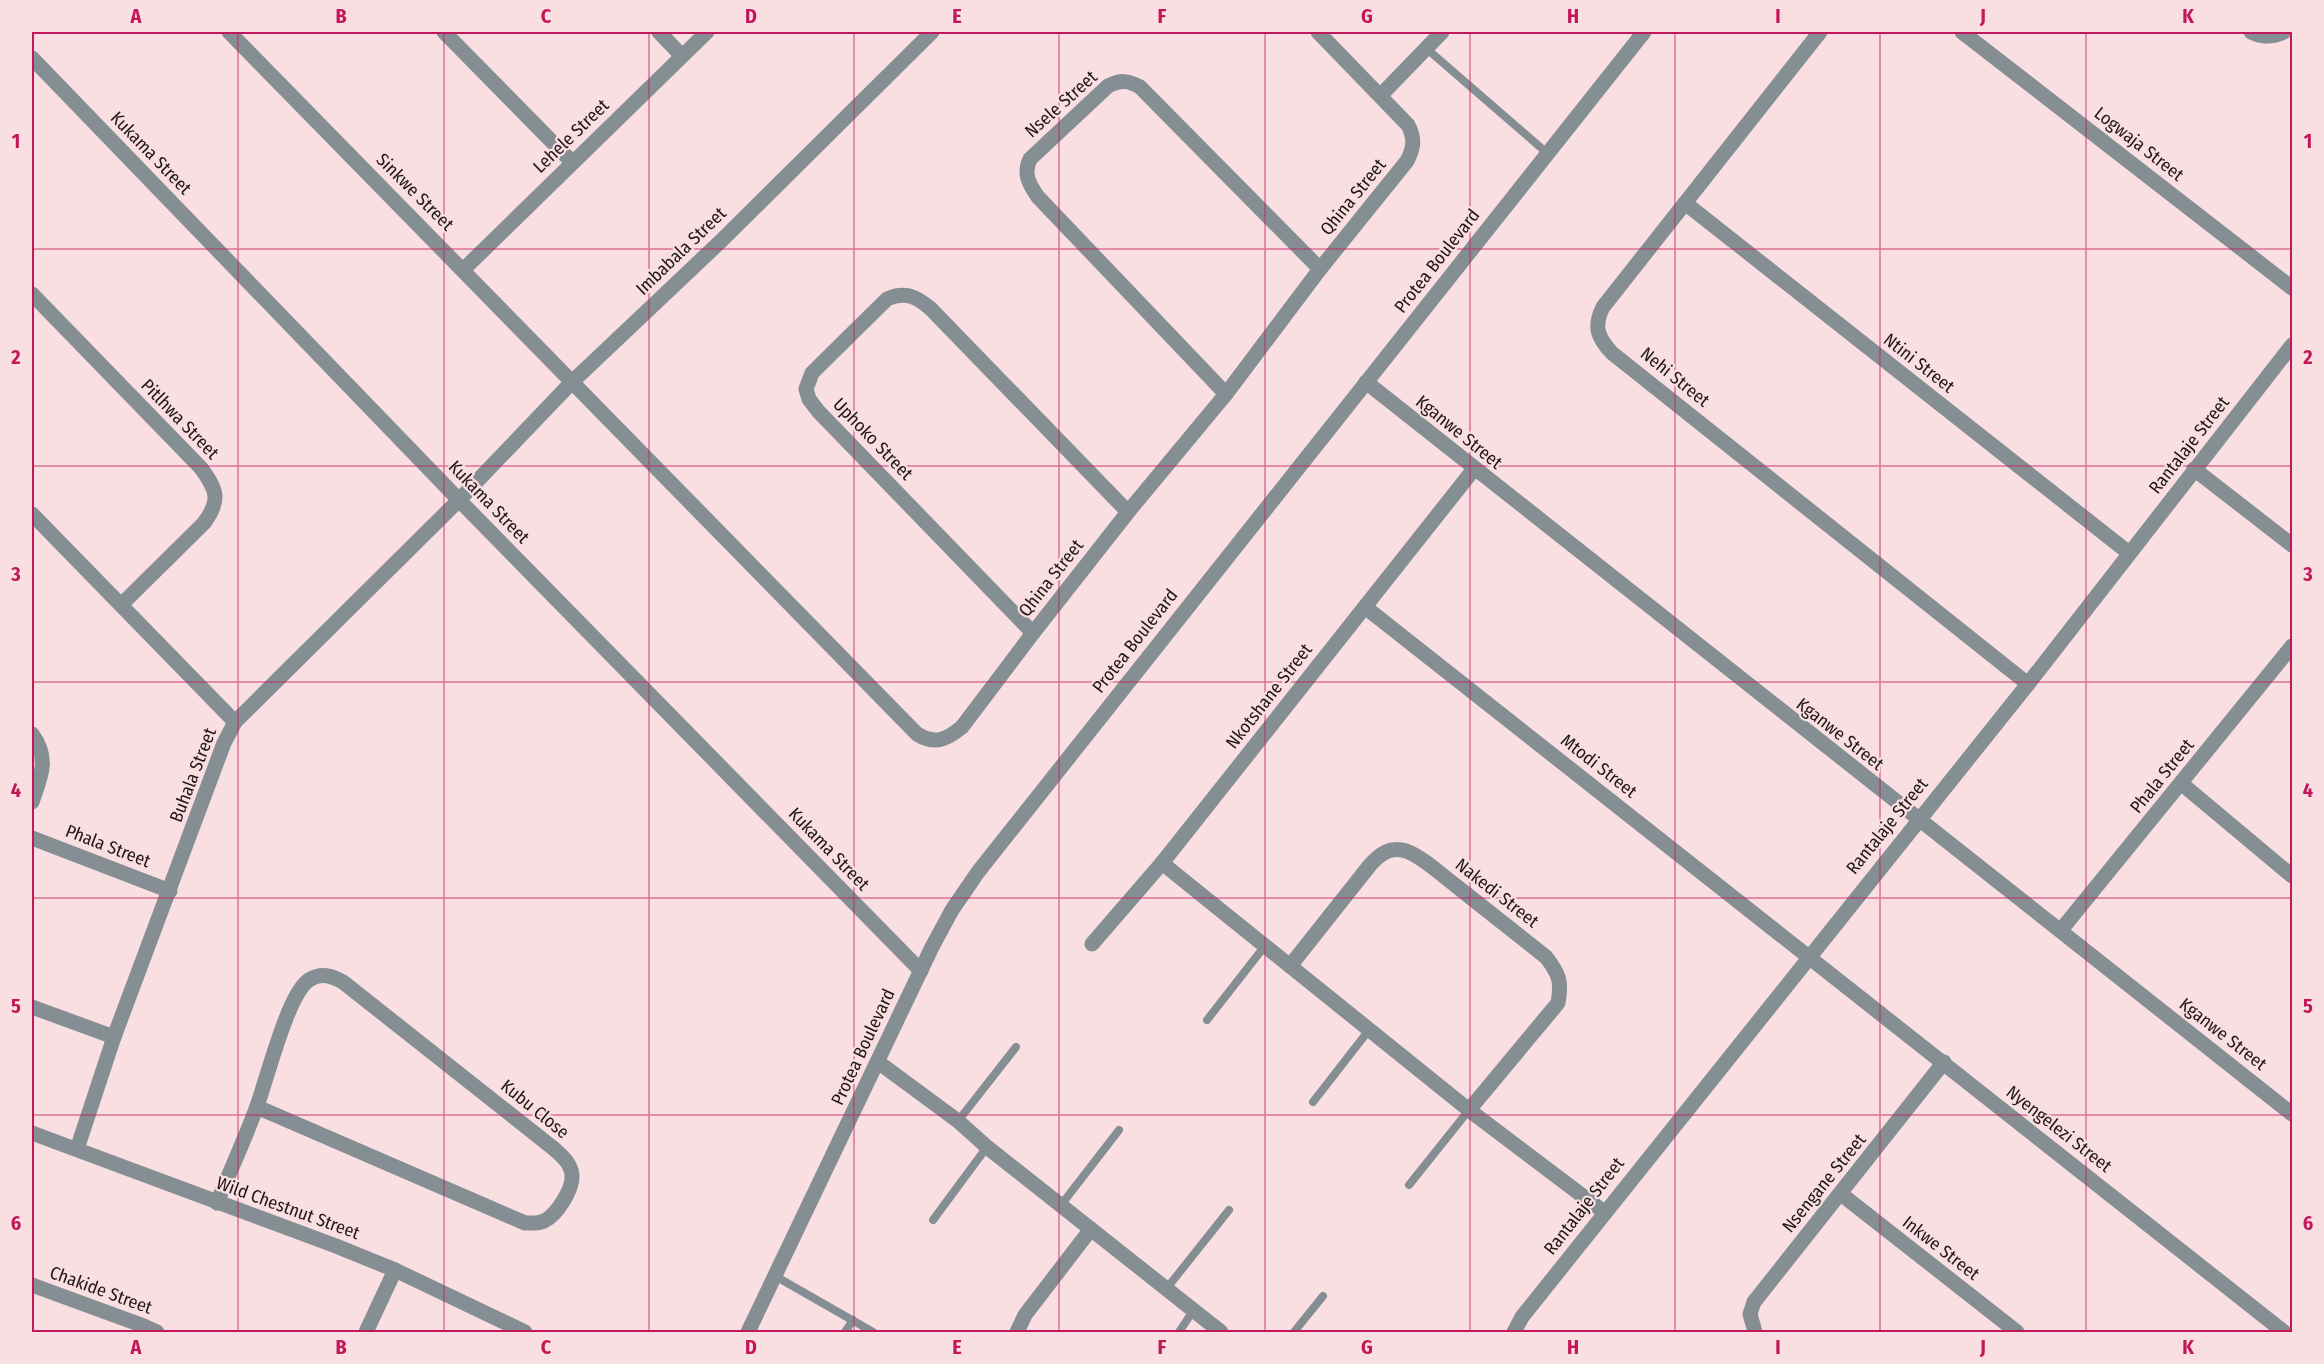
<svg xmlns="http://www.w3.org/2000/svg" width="2324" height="1364" viewBox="0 0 2324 1364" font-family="'Fira Sans Condensed',sans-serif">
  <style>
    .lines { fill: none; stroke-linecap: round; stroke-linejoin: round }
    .service { stroke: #858f93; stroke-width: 8 }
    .minor { stroke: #858f93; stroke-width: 15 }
    .tertiary { stroke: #858f93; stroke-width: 15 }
    .grid { fill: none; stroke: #c2185b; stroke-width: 1.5; stroke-opacity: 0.55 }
    .labels { text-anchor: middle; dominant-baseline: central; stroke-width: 4.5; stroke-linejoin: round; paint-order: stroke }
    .street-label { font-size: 18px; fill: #201718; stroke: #f9dfe1 }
    .neatline { fill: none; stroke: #c2185b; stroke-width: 2 }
    .grid-label { font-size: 20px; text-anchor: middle; font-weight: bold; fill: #c2185b }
  </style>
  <rect width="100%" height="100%" fill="#f9dfe1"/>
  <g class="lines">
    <g class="service">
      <polyline points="1427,49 1547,153"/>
      <polyline points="1207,1020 1264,947"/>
      <polyline points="1313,1102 1369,1030"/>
      <polyline points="958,1121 1016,1047"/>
      <polyline points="1409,1185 1469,1110"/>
      <polyline points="1061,1205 1119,1130"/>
      <polyline points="933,1220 987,1147"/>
      <polyline points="775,1276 873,1332"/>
      <polyline points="1167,1288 1229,1210"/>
      <polyline points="845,1332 853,1320"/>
      <polyline points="1179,1332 1193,1311"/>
      <polyline points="1294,1332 1323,1296"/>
    </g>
    <g class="minor">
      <path d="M229,32L917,734C935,745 946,740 962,727L1033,633L1128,512L1226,394L1320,269L1407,161C1414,148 1415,138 1408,125L1318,32"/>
      <polyline points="444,32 572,162"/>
      <polyline points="659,32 682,56"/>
      <path d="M1820,32L1603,307C1593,327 1598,338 1612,353L2028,684"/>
      <polyline points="1962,32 2292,288"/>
      <path d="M2251,32C2263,38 2272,37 2284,32"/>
      <polyline points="32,58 459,500 921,971"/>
      <polyline points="1381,95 1442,32"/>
      <polyline points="1685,203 2129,553"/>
      <polyline points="464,269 707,32"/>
      <path d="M32,294L201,468C217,490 221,500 204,523L121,605"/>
      <polyline points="1366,382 2292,1114"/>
      <path d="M1226,394L1038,197C1029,184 1023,174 1030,159L1108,86C1120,80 1128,80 1140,87L1320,269"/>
      <polyline points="2194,469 2292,545"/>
      <polyline points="32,514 235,722"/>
      <polyline points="1365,607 2284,1332"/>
      <path d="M1033,633L818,411L809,399L806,389L812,373L818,367L887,299C905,291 916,296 931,309L1128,512"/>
      <path d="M32,734C50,759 41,776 32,802"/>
      <polyline points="2182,784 2292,876"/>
      <polyline points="32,838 170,891"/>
      <polyline points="1162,863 1469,1110 1604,1212"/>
      <polyline points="2061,930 2292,646"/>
      <polyline points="1092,944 1162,863 1474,469"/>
      <path d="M1290,966L1370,865C1380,854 1390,846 1406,851C1423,857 1440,874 1455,885C1485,909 1516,933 1546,957C1559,974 1562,981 1558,1003L1469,1110"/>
      <polyline points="32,1007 114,1037"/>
      <polyline points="878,1062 958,1121 987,1147 1221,1332"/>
      <polyline points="77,1149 114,1037 224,743 235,722 459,500 572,382 721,241 932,32"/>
      <polyline points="1841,1194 2017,1332"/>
      <path d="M217,1203C230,1171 245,1139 257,1106C267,1079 288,993 309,980C321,972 332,976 343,982L553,1148C561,1155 571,1163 572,1175C573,1189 557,1215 544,1221C538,1224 532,1223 525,1223L257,1107"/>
      <polyline points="32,1285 144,1326 157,1332"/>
      <polyline points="366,1332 395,1270"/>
      <polyline points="748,1332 932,947 952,910 978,872 1644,32"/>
      <polyline points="1017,1332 1025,1315 1091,1229"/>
      <polyline points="1514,1332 1522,1317 2028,684 2292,345"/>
      <polyline points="1755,1332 1750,1314 1754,1302 1944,1062"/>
    </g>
    <polyline class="tertiary" points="32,1133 336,1246 395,1270 525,1332"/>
  </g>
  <path class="grid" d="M238,32V1332M444,32V1332M649,32V1332M854,32V1332M1059,32V1332M1265,32V1332M1470,32V1332M1675,32V1332M1880,32V1332M2086,32V1332M32,249H2292M32,466H2292M32,682H2292M32,898H2292M32,1115H2292"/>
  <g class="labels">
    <g class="street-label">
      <text transform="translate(1061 104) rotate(-42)">Nsele Street</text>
      <text transform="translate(571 136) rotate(-44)">Lehele Street</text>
      <text transform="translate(2139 144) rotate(38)">Logwaja Street</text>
      <text transform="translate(151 153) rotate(46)">Kukama Street</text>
      <text transform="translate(415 192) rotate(45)">Sinkwe Street</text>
      <text transform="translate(1353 197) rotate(-51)">Qhina Street</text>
      <text transform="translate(681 251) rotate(-44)">Imbabala Street</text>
      <text transform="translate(1437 261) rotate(-52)">Protea Boulevard</text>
      <text transform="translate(1919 363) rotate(38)">Ntini Street</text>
      <text transform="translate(1675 377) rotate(39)">Nehi Street</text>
      <text transform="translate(180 419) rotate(46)">Pitlhwa Street</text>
      <text transform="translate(1459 432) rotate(39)">Kganwe Street</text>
      <text transform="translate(873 439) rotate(46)">Uphoko Street</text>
      <text transform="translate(2189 445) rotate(-52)">Rantalaje Street</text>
      <text transform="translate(489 502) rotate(46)">Kukama Street</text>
      <text transform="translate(1051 578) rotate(-52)">Qhina Street</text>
      <text transform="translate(1135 641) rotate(-52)">Protea Boulevard</text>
      <text transform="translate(1269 696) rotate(-52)">Nkotshane Street</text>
      <text transform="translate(1840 734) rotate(38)">Kganwe Street</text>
      <text transform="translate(1599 766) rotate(38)">Mtodi Street</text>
      <text transform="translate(193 775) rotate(-69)">Buhala Street</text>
      <text transform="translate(2162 776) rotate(-51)">Phala Street</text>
      <text transform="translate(1887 826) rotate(-51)">Rantalaje Street</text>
      <text transform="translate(108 846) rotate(21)">Phala Street</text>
      <text transform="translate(829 849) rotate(46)">Kukama Street</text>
      <text transform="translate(1497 893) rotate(38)">Nakedi Street</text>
      <text transform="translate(2223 1034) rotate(38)">Kganwe Street</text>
      <text transform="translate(863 1047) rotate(-65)">Protea Boulevard</text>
      <text transform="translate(535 1109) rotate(39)">Kubu Close</text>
      <text transform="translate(2059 1129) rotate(38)">Nyengelezi Street</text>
      <text transform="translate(1824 1183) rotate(-51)">Nsengane Street</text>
      <text transform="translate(1584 1206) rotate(-52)">Rantalaje Street</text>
      <text transform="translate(288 1208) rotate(20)">Wild Chestnut Street</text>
      <text transform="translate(1941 1248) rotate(38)">Inkwe Street</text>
      <text transform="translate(101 1290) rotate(20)">Chakide Street</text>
    </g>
  </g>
  <rect width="2324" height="1364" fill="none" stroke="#f9dfe1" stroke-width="66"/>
  <rect x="33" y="33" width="2258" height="1298" class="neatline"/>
  <g class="grid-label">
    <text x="136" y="23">A</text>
    <text x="341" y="23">B</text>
    <text x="546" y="23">C</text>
    <text x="751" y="23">D</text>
    <text x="957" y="23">E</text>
    <text x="1162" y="23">F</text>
    <text x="1367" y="23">G</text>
    <text x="1573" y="23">H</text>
    <text x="1778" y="23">I</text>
    <text x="1983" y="23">J</text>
    <text x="2188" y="23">K</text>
    <text x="16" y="148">1</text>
    <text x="2308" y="148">1</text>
    <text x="16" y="364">2</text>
    <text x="2308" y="364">2</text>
    <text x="16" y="581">3</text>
    <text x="2308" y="581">3</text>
    <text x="16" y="797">4</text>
    <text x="2308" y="797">4</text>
    <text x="16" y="1013">5</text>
    <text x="2308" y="1013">5</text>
    <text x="16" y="1230">6</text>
    <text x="2308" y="1230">6</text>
    <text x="136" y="1354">A</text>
    <text x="341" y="1354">B</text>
    <text x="546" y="1354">C</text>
    <text x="751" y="1354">D</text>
    <text x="957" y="1354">E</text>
    <text x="1162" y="1354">F</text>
    <text x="1367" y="1354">G</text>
    <text x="1573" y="1354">H</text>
    <text x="1778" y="1354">I</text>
    <text x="1983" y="1354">J</text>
    <text x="2188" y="1354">K</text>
  </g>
</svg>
